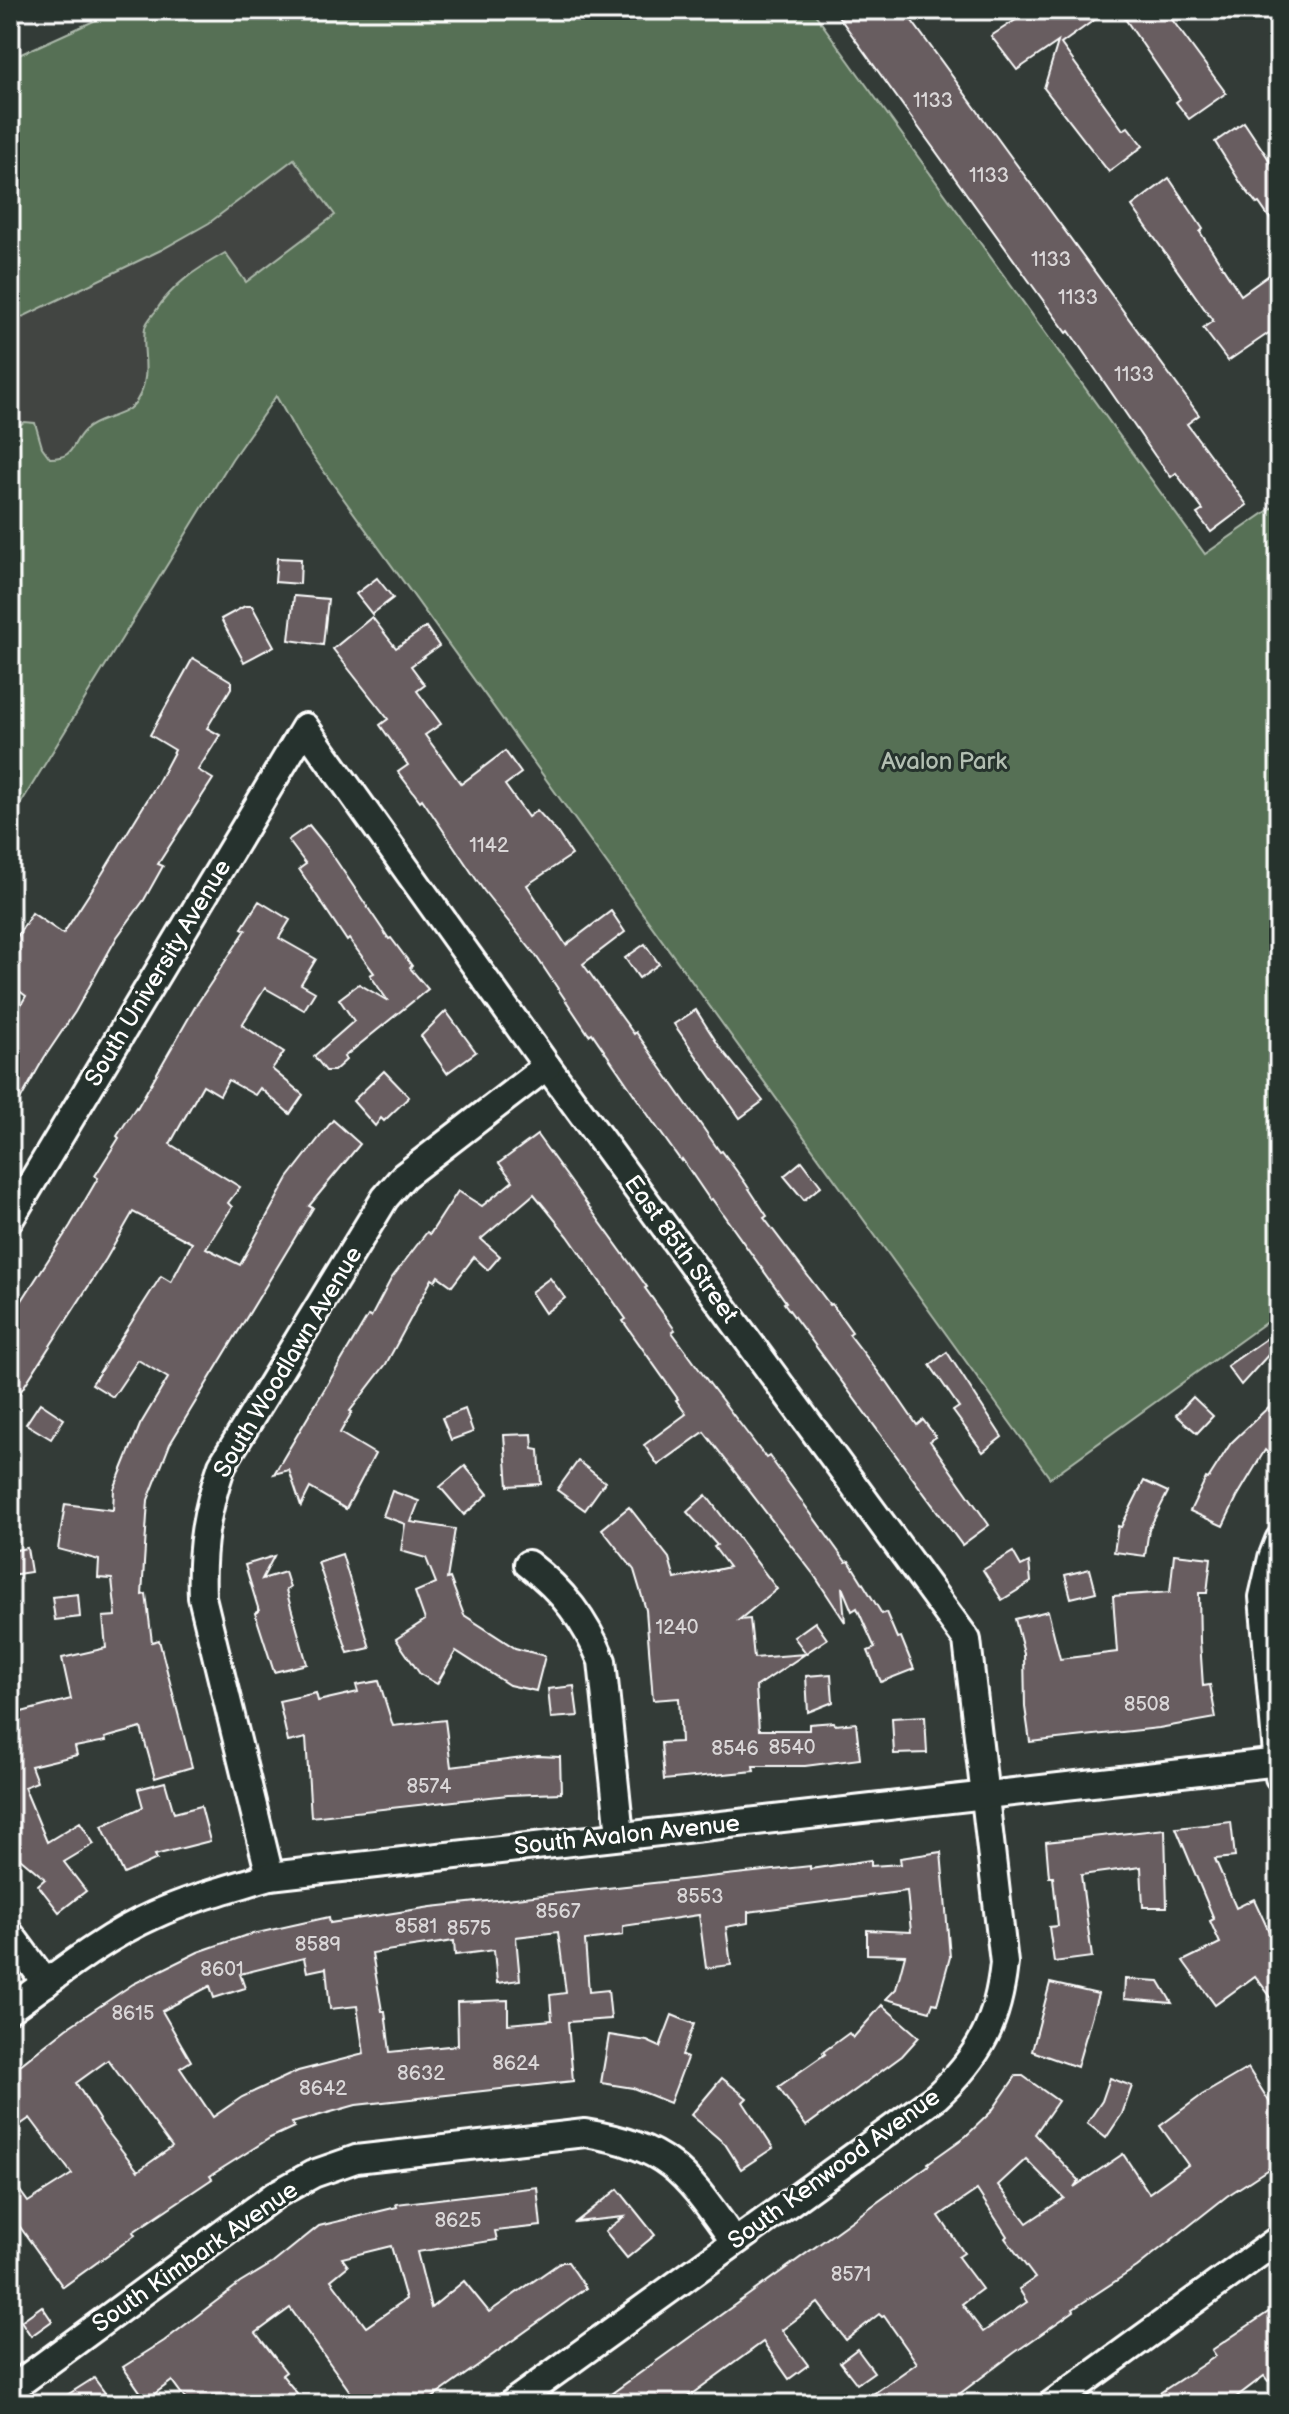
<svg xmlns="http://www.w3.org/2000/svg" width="1289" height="2414" viewBox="0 0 1289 2414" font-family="'Balsamiq Sans',sans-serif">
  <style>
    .built { fill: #434543 }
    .green { fill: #577055; stroke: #abb8aa; stroke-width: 2 }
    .building { fill: #685d60; stroke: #fff; stroke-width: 2; fill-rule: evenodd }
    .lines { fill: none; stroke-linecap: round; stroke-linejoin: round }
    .minor-casing { stroke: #fff; stroke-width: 32 }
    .minor { stroke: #26332d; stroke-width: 26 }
    .labels { text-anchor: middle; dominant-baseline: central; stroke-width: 6; stroke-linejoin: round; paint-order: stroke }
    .number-label { font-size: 20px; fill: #d9d6d7 }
    .park-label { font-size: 24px; fill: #b3bfb2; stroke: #26332d }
    .street-label { font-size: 24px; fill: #fff; stroke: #26332d }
  </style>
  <rect width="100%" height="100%" fill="#333b37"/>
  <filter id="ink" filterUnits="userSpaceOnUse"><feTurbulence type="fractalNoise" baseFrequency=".0125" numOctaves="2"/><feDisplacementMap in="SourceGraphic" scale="16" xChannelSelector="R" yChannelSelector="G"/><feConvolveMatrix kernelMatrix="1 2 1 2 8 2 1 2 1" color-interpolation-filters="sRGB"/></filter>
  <g filter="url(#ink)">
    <polygon class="built" points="295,159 335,215 246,283 224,253 204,265 168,291 147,360 145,381 137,402 125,412 101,419 83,432 74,449 62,458 50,459 42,447 10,432 10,323 161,250 209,223"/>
    <path class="green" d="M118,10H812L1205,554L1279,503V1313L1050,1478L299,437L276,396L232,459L10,821V432L24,422L35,423L42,447L50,458C76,458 70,444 85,430C100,416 127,418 137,400C153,374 141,353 145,328C146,322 151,317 155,312C173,284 195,270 225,253L246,282L335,215L294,159L209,223L161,250L10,323V59Z"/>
    <g class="building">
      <polygon points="834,10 904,10 1199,415 1187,424 1247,505 1211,532 1197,514 1203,510 1176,473 1171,477 1155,456 1069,331 1067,333 1045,303"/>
      <polygon points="1031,10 1108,10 1061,44 1123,130 1128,127 1143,146 1109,172 1044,88 1058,42 1017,70 991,36"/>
      <polygon points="1119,10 1173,10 1171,18 1176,25 1226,93 1189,119 1176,102 1180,99"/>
      <polygon points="1244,122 1272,164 1279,159 1279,232 1259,203 1257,204 1242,185 1215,142"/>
      <polygon points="1169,178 1203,229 1200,232 1241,295 1279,268 1279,326 1228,361 1203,328 1213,321 1132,206"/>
      <polygon points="277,558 301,559 300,584 275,582"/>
      <polygon points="377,578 393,598 372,614 356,594"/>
      <polygon points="294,596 328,599 323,645 289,640"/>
      <polygon points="245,606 252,606 274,646 244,662 221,619"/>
      <polygon points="372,617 396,648 426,627 439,646 411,666 425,685 417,691 441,724 425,735 461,784 505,751 521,773 505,785 528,817 537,810 557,832 572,855 527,885 566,945 611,911 625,932 583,964 634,1034 636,1032 720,1152 722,1151 746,1184 767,1216 764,1218 830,1305 832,1304 852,1332 849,1334 885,1381 886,1380 917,1425 923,1420 936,1437 930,1441 989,1525 962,1545 784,1303 786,1302 712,1199 710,1200 682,1159 681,1161 653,1122 592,1033 589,1035 536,956 484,891 422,799 420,801 398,772 408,765 380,725 388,719 333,649"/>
      <polygon points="193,658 231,681 231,688 207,728 220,735 198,770 213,779 158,864 163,866 144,900 117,937 75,1012 44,1058 10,1118 10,1023 26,996 10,984 10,948 32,913 63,934 102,874 157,784 175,750 150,735"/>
      <polygon points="309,825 327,847 389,939 391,938 412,966 410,968 428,989 344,1057 346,1060 334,1071 326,1071 314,1056 354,1021 339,999 359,984 388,1001 370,975 374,973 349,939 347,941 299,869 306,864 288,840"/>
      <polygon points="259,901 290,920 279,938 316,959 301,984 315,992 304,1010 265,988 242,1025 284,1052 272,1069 303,1095 290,1114 260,1088 255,1095 228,1080 220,1095 203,1085 170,1144 240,1187 228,1203 232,1207 206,1248 240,1265 288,1178 333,1120 360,1144 309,1206 313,1208 170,1444 148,1500 142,1595 146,1594 152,1642 159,1640 192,1767 155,1778 141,1728 105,1738 106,1741 75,1747 77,1755 31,1766 37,1782 24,1787 47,1842 80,1822 94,1844 64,1862 86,1891 59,1912 38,1885 45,1879 14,1853 10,1843 10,1715 71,1699 62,1658 106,1648 103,1617 116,1616 112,1579 98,1578 99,1560 58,1549 65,1504 113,1510 114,1489 140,1425 168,1378 138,1360 113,1397 92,1384 161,1276 171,1282 192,1243 133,1212 106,1259 10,1408 10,1319 70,1226 98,1178 95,1176 119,1138 117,1136 136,1107 137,1108 195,1007 246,930 242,928"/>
      <polygon points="645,944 659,964 639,978 625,958"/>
      <polygon points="696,1010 719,1046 763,1101 740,1118 674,1024"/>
      <polygon points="446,1011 476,1052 447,1073 421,1036"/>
      <polygon points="384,1071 409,1097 384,1121 381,1118 375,1126 353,1101"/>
      <polygon points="537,1135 647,1287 645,1288 675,1330 672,1332 712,1387 766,1458 769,1456 846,1562 849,1561 882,1614 886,1612 897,1638 901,1637 914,1669 881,1682 868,1651 875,1648 857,1608 852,1611 842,1587 845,1622 814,1575 704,1432 658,1465 644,1445 686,1414 676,1400 678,1399 623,1321 626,1319 568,1236 534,1194 481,1239 500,1256 488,1270 474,1257 452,1286 438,1276 435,1281 432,1279 386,1364 350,1411 352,1412 340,1433 375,1454 346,1509 310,1488 301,1506 289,1470 274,1474 368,1316 371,1317 391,1279 427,1232 430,1234 458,1191 482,1206 513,1181 499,1163"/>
      <polygon points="802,1161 821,1186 804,1200 784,1176"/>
      <polygon points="550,1278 565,1298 545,1313 531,1292"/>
      <polygon points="1279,1330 1279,1343 1241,1385 1227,1366"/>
      <polygon points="947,1352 1002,1437 983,1452 953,1411 959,1407 930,1365"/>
      <polygon points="1193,1397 1213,1416 1197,1433 1176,1415"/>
      <polygon points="1279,1397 1279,1446 1270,1455 1265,1450 1237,1497 1223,1526 1190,1511 1206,1478 1208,1479 1231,1443"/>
      <polygon points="40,1403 64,1419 51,1439 26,1424"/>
      <polygon points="465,1409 473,1432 451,1440 442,1418"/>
      <polygon points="532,1434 533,1449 539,1450 541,1484 508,1486 504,1435"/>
      <polygon points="578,1461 605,1482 585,1510 557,1490"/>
      <polygon points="465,1466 488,1494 464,1515 440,1487"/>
      <polygon points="1144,1481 1168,1492 1149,1529 1145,1556 1114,1552 1118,1526 1121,1527"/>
      <polygon points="392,1491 419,1501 411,1522 455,1529 447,1579 450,1578 464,1615 515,1648 545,1656 536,1691 509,1685 456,1651 437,1684 420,1674 396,1639 425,1620 415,1592 436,1583 426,1558 401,1551 405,1524 383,1516"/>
      <polygon points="706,1495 777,1589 739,1620 750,1619 754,1658 805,1654 756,1687 759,1730 809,1730 809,1724 834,1722 835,1725 856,1723 860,1759 805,1766 753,1766 754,1771 664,1780 661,1743 681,1742 679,1698 653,1700 646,1610 634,1570 602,1529 629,1507 669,1558 675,1579 729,1567 714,1547 717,1545 687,1512"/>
      <polygon points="27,1548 31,1572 10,1575 10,1551"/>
      <polygon points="1013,1552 1021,1566 1029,1562 1031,1582 1002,1600 983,1570"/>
      <polygon points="342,1554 370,1648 348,1653 318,1562"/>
      <polygon points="1174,1554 1211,1558 1207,1593 1199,1593 1200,1641 1203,1686 1210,1685 1216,1718 1159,1728 1030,1742 1025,1707 1024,1654 1015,1619 1048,1611 1060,1659 1117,1652 1113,1596 1170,1592"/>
      <polygon points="274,1556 262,1579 285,1572 290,1588 286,1590 307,1664 274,1672 255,1613 259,1611 245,1565"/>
      <polygon points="1090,1569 1096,1592 1071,1598 1065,1575"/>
      <polygon points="78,1594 80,1617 55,1620 52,1597"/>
      <polygon points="815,1622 827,1639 806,1653 794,1637"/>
      <polygon points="831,1674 833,1702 808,1712 806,1676"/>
      <polygon points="379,1681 393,1726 445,1720 451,1767 538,1756 560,1757 561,1793 508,1795 311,1817 306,1738 288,1742 279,1701 316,1693 318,1701 358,1692 356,1685"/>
      <polygon points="574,1686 578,1716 551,1718 548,1689"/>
      <polygon points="925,1716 927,1753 894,1754 892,1718"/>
      <polygon points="165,1782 174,1813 201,1806 210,1841 155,1855 157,1859 124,1874 102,1826 143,1807 138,1789"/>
      <polygon points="1231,1822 1235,1857 1215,1859 1236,1908 1254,1899 1279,1953 1279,2008 1255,1976 1215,2005 1183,1961 1220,1943 1210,1921 1214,1919 1176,1828"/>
      <polygon points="1165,1829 1167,1907 1143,1907 1141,1867 1081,1875 1092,1957 1054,1962 1049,1927 1058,1926 1053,1877 1049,1877 1046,1842"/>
      <path d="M941,1852L950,1957L937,2004L933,2003L930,2011L886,1999L896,1989L905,1955L867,1954V1930L911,1932L907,1891L748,1912V1923L726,1927L731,1965L706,1968L699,1915L623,1926V1935L585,1940L589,1992L608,1990L611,2019L568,2022L573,2081L356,2105L292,2123L294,2127L270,2138L210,2176L212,2179L133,2232L135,2235L63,2287L10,2213V2177L28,2202L72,2174L30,2118L17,2127L10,2117V2073L67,2028L133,1984L198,1952L244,1936L329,1917L330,1923L431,1907L783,1869L810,1866V1869L871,1860V1866L901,1864L900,1858ZM558,1932L566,1993L550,1995L552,2020L508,2024V2000L457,2002L458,2045L390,2052L385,2011H382L372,1953L454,1941L455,1955L494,1950L497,1983L520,1980L516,1937ZM304,1958L307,1972L326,1968L330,2009L357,2006L364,2054L298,2071L242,2097L213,2117L180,2068L191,2061L162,2011L210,1986L214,1998L245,1988L240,1974ZM108,2060L172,2147L138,2171L103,2126L76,2083Z"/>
      <polygon points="1125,1979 1159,1981 1172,2003 1124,1999"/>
      <polygon points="1050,1983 1098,1994 1077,2067 1032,2051"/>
      <polygon points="882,2005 919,2037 902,2056 806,2126 778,2087 825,2054 823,2052 849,2033 853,2038"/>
      <polygon points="672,2015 694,2024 682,2055 687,2058 670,2103 633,2088 601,2083 609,2035 647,2041 660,2047"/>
      <path d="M1248,2068L1272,2106L1279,2102V2162L1227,2196L1137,2267L1073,2309L1074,2311L1014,2353L946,2404H859L917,2363L884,2316L882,2317L879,2314L846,2340L818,2303L782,2330L808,2365L789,2379L763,2342L678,2404H597L929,2165L928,2163L966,2136L991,2112L1016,2076H1023L1058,2101L1035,2134L1079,2180L1074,2187L1123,2154L1149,2193L1188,2165L1160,2126L1202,2095ZM1026,2159L1064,2198L1027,2223L998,2185ZM977,2190L1007,2236L1005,2238L1035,2278L1019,2289L1027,2302L983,2332L962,2304L982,2289L958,2257L964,2253L939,2216Z"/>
      <polygon points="722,2078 747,2098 743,2102 773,2148 741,2169 725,2144 691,2115"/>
      <polygon points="1110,2078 1132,2086 1122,2114 1106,2138 1087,2123 1102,2101"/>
      <path d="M537,2187L541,2226L495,2231L497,2240L417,2252L431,2308L464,2281L489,2312L561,2262H568L586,2288L424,2404H359L290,2308L256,2333L286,2372L282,2375L306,2404H189L172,2381L146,2400L123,2367L164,2341L240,2283L273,2263L319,2226L397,2207L396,2204ZM391,2246L406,2299L366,2327L331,2280L348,2266L342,2258Z"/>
      <polygon points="618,2189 655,2235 627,2258 605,2231 624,2217 576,2222"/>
      <polygon points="1279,2305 1279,2373 1268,2381 1264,2376 1227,2404 1143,2404 1216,2356 1212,2350"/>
      <polygon points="42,2306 52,2321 31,2336 21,2321"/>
      <polygon points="857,2349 874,2372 857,2384 840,2362"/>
      <polygon points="94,2378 105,2393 88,2404 53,2404"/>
    </g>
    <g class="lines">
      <g class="minor-casing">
        <g id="minor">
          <path d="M10,1219L305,727L547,1066L967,1640L1004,1963C998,2022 980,2056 936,2097L511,2404"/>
          <path d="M528,1564C563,1591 585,1620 602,1661L620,1835"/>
          <polyline points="1279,1777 1263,1597 1272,1558 1279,1540"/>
          <path d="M270,1876L202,1597C200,1547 206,1512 222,1465L385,1198L404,1176L547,1066"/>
          <polyline points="10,1934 46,1983"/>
          <path d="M10,2009C56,1976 102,1938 154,1915C191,1898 231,1888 270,1876L1279,1762"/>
          <path d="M10,2390L275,2195L313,2174L356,2159L585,2133C671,2147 686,2174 734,2241"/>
          <polyline points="1052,2404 1279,2239"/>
        </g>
      </g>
      <use href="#minor" class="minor"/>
    </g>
  </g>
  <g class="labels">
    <g class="number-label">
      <text x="933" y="101">1133</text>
      <text x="989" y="176">1133</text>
      <text x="1051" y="260">1133</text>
      <text x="1078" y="298">1133</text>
      <text x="1134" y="375">1133</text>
      <text x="489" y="846">1142</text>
      <text x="677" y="1628">1240</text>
      <text x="1147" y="1705">8508</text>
      <text x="792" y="1748">8540</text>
      <text x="735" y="1749">8546</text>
      <text x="429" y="1787">8574</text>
      <text x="700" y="1897">8553</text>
      <text x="558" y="1912">8567</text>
      <text x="416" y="1927">8581</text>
      <text x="469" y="1929">8575</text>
      <text x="318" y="1945">8589</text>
      <text x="222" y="1970">8601</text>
      <text x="133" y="2014">8615</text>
      <text x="516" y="2064">8624</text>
      <text x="421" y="2074">8632</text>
      <text x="323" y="2089">8642</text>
      <text x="458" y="2221">8625</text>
      <text x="851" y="2275">8571</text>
    </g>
    <g class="park-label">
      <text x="944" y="761">Avalon Park</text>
    </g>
    <g class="street-label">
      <text transform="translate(158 973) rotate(-59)">South University Avenue</text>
      <text transform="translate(681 1249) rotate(54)">East 85th Street</text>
      <text transform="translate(288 1362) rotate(-59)">South Woodlawn Avenue</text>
      <text transform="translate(627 1835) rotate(-6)">South Avalon Avenue</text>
      <text transform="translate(834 2169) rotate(-36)">South Kenwood Avenue</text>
      <text transform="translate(195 2257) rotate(-35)">South Kimbark Avenue</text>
    </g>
  </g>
  <rect width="1289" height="2414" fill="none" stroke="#26332d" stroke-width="40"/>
  <rect x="20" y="20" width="1249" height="2374" fill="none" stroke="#fff" stroke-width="3" filter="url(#ink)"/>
</svg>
